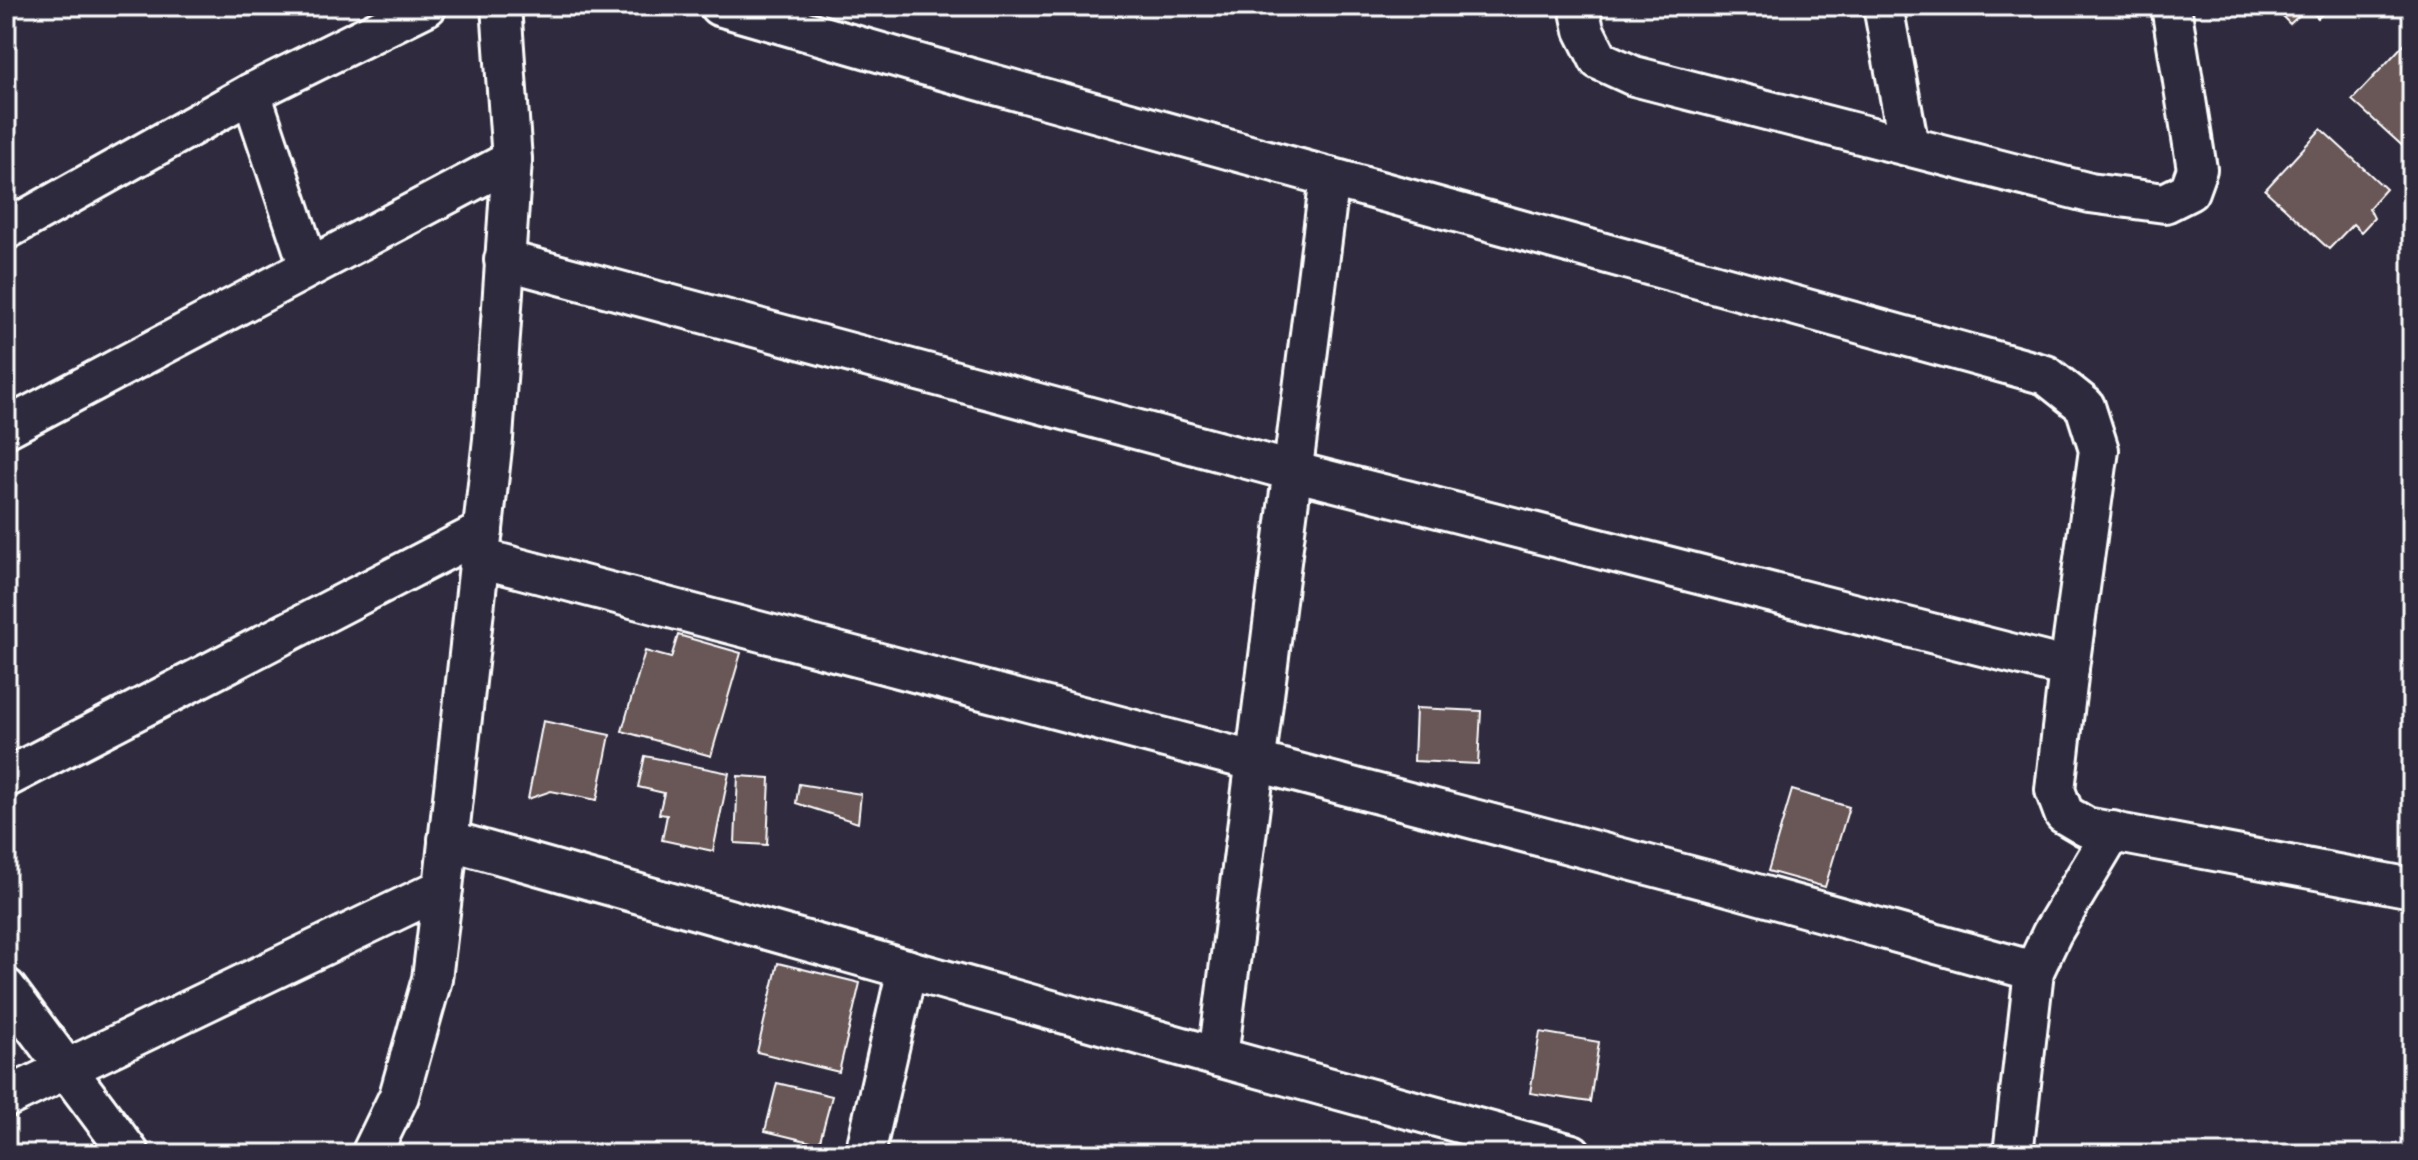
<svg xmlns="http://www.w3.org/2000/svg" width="2418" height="1160" viewBox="0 0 2418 1160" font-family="Mali,sans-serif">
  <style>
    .building { fill: #695657; stroke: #fff; stroke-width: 2 }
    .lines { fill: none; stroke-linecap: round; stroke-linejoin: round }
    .minor-casing { stroke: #fff; stroke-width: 44 }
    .minor { stroke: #2f2a3d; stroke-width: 38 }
  </style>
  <rect width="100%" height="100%" fill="#2f2a3d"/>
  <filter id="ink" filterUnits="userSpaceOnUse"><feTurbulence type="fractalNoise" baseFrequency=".0125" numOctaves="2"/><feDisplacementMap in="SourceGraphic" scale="16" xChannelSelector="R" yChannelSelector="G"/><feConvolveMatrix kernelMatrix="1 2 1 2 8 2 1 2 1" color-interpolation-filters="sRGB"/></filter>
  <g filter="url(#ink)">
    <g class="building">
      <polygon points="2272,6 2330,6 2318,18 2308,7 2290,24"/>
      <polygon points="2406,42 2412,48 2412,147 2408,151 2352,100"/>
      <polygon points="2321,129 2386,189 2369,208 2374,218 2361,232 2353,224 2329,249 2265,190"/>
      <polygon points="678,635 741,653 711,756 622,731 645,651 671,658"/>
      <polygon points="1416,708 1481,711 1478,764 1414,761"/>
      <polygon points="543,721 610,735 597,800 551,791 528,799"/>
      <polygon points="645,756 729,773 713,851 662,840 667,815 659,814 664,793 638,787"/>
      <polygon points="738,776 770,778 767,845 735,843"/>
      <polygon points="799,784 861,794 858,823 796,803"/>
      <polygon points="1792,790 1849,807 1825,887 1768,871"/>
      <polygon points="778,963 860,983 839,1072 757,1052"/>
      <polygon points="1540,1032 1599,1042 1590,1102 1530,1093"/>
      <polygon points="777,1083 832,1096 819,1144 765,1131"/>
    </g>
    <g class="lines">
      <g class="minor-casing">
        <g id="minor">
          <polyline points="719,6 920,64 2046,375 2085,406 2099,450 2069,668 2055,790 2064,814 2086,827 2412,888"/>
          <polyline points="1579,6 1584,30 1599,60 1634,76 2090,193 2165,203 2189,191 2197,169 2171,6"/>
          <polyline points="1883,6 1909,146"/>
          <polyline points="251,93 309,267"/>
          <polyline points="6,230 251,93 427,6"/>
          <polyline points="504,260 1292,471 2069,668"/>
          <polyline points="6,428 512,160"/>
          <polyline points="480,558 1717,883 2034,971"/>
          <polyline points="6,778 483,531"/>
          <polyline points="448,840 1218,1057 1572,1154"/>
          <polyline points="6,988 130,1154"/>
          <polyline points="1218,1057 1330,177"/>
          <polyline points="6,1098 443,888"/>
          <polyline points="371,1154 399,1096 432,979 443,888 493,439 512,160 501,6"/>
          <polyline points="865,1154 907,969"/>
          <polyline points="2013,1154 2034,971 2052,933 2113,831"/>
        </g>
      </g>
      <use href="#minor" class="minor"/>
    </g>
  </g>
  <rect width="2418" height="1160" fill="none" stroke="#2f2a3d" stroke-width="32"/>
  <rect x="16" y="16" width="2386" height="1128" fill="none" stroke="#fff" stroke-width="3" filter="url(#ink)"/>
</svg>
